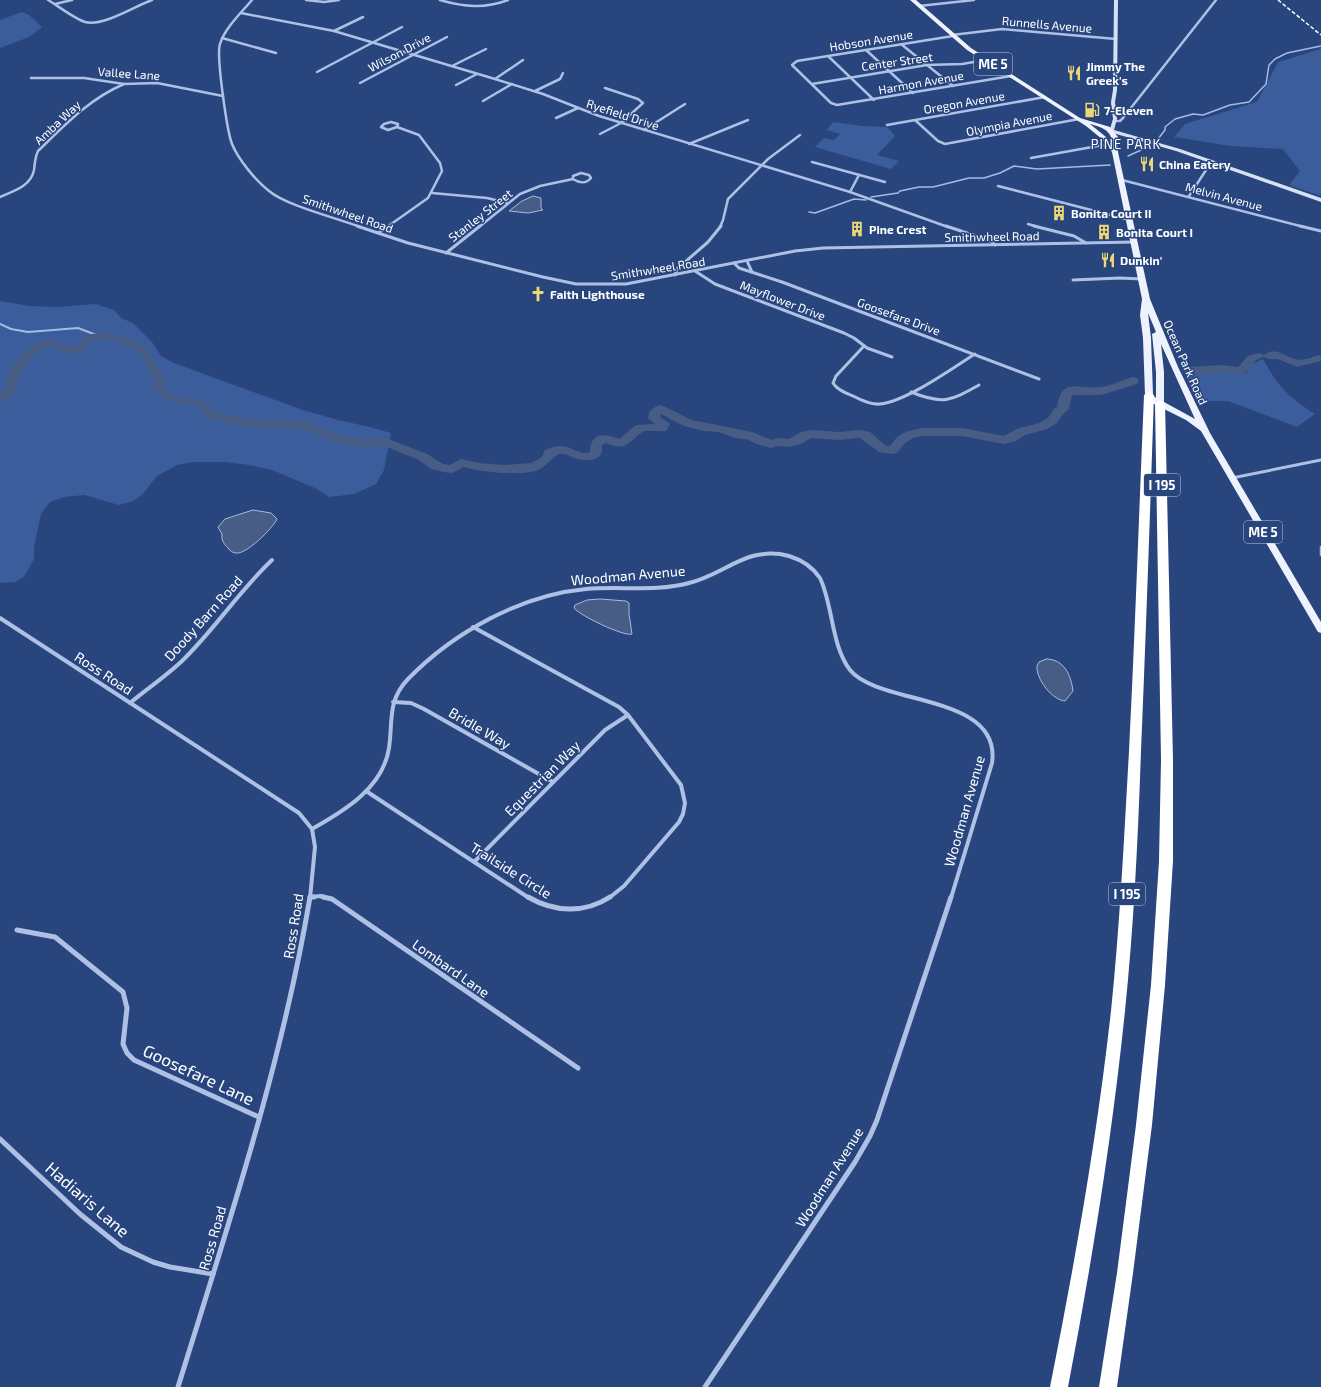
<svg xmlns="http://www.w3.org/2000/svg" width="1321" height="1387" viewBox="0 0 1321 1387" font-family="'Exo 2',sans-serif">
  <style>
    .green { fill: #3c5d9b }
    .water { fill: #485d86; stroke: #a3bbe5 }
    .lines { fill: none; stroke-linecap: round; stroke-linejoin: round }
    .stream-far2 { stroke: #a3bbe5; stroke-width: 1.5 }
    .stream-far1 { stroke: #a3bbe5; stroke-width: 2 }
    .stream { stroke: #a3bbe5; stroke-width: 2.5 }
    .river { fill: #485d86; fill-rule: evenodd }
    .street-far3 { stroke: #aec1e5; stroke-width: 2.5 }
    .street-far2 { stroke: #aec1e5; stroke-width: 3 }
    .street-far1 { stroke: #aec1e5; stroke-width: 4 }
    .street { stroke: #aec1e5; stroke-width: 5 }
    .secondary { fill: #d7e1f5; fill-rule: evenodd }
    .primary { fill: #eef2fd; fill-rule: evenodd }
    .highway { fill: #fff; fill-rule: evenodd }
    .rail { stroke: #fff; stroke-width: 1.5; stroke-dasharray: 4 2; stroke-linecap: butt }
    .labels { text-anchor: middle; dominant-baseline: central; stroke-width: 3; stroke-linejoin: round; paint-order: stroke }
    .far-street-label { font-size: 12px; fill: #fff; stroke: #28457e }
    .far-poi-label { font-size: 12px; font-weight: bold; fill: #fff; stroke: #28457e; text-anchor: start }
    .shield { fill: #28457e; stroke: #bec7d8; stroke-width: 1 }
    .shield-label { font-size: 13px; font-weight: bold; fill: #fff }
    .far-neighbourhood-label { font-size: 13px; letter-spacing: 1px; fill: #fff; stroke: #28457e }
    .street-label { font-size: 14px; fill: #fff; stroke: #28457e }
    .near-street-label { font-size: 17px; fill: #fff; stroke: #28457e }
  </style>
  <rect width="100%" height="100%" fill="#28457e"/>
  <g class="green">
    <polygon points="22,12 29,15 42,27 29,37 0,48 0,20"/>
    <polygon points="1321,49 1321,196 1289,185 1300,171 1283,149 1230,146 1174,137 1185,124 1257,102 1278,62"/>
    <polygon points="833,122 862,126 887,127 895,136 877,155 899,161 891,169 815,147 824,138 834,140 840,134 827,130"/>
    <polygon points="0,301 29,306 58,307 95,304 114,310 121,318 133,323 152,342 161,356 174,363 303,410 338,420 370,427 391,433 384,470 376,484 354,494 329,497 315,488 272,470 249,465 225,462 194,462 177,465 157,476 142,495 133,501 119,505 84,495 64,497 50,502 41,514 34,547 34,559 24,577 15,582 0,583"/>
    <path d="M1263,359C1278,387 1289,397 1315,414L1297,427L1228,401H1197L1185,375L1222,372L1241,374L1246,373L1252,364Z"/>
  </g>
  <g class="water">
    <polygon points="533,196 541,198 541,208 543,210 528,213 509,211 522,201"/>
    <path d="M253,510L271,513L277,519C273,528 246,555 236,553C233,553 230,551 228,548C224,544 221,540 222,534L218,527L225,519Z"/>
    <path d="M600,599L626,601L629,603V614L632,634C624,637 579,615 574,608L575,605L587,600Z"/>
    <path d="M1046,659C1064,659 1071,675 1073,691L1065,701C1052,700 1036,679 1037,666L1039,662Z"/>
  </g>
  <g class="lines">
    <g class="stream-far2">
      <polyline points="1158,139 1165,130 1165,127 1175,119 1193,114 1203,115 1230,105 1249,102 1266,84 1269,65 1275,59 1287,53 1321,46"/>
      <polyline points="1128,156 1150,146"/>
      <polyline points="871,197 898,193 900,191 919,187 933,187 969,178 984,178 1000,173 1014,166 1037,169 1110,165"/>
      <polyline points="809,212 815,213 854,199 866,200"/>
    </g>
    <polyline class="stream-far1" points="0,324 11,329 28,332 78,328 99,336"/>
    <polyline class="stream" points="1321,547 1321,555"/>
    <g class="river">
      <path d="M110,333L130,338L148,350L164,378L165,387C169,390 173,394 178,396C193,402 205,395 214,412L247,419L304,421L339,435L367,440L383,437L427,454L443,464L450,465L461,459L479,463L505,465L532,463L542,457L545,450C550,448 555,446 561,446C571,446 580,456 590,452C590,432 605,433 619,439L636,425L655,424L648,418C649,410 653,407 661,405L692,420L752,432L771,440L778,438L789,439L801,432L811,430L839,432L860,430L870,432L886,446H890L897,437L905,432L922,428H962L1004,436L1017,429L1039,423L1048,418L1054,409L1057,407C1062,376 1078,390 1100,387C1111,386 1122,380 1133,377L1137,378L1139,381L1137,384L1101,395H1072L1069,409L1063,414L1057,423L1047,429L1025,435L1016,441L1004,444L962,436H922L913,438L905,443L897,453L893,454L879,452L860,438L839,440L811,438L801,444L789,447L778,446L771,448L759,445L746,439L735,438L719,432L703,431L684,426L661,414L660,417L670,424L666,431H644C629,440 627,453 606,443L602,445C602,453 602,456 594,459C577,464 569,452 559,454C556,454 546,466 540,469C525,477 480,472 464,467L452,473L443,472L431,469L419,460L382,445L367,448L332,441L302,429L247,427L205,418L200,409L195,406L168,401L155,391L151,375L141,355L135,350L116,341L103,340L93,341C71,371 57,337 41,350C33,355 22,367 19,376C17,379 18,382 18,385C16,393 7,400 0,402V392C7,387 4,383 7,376C12,362 33,340 48,340C57,339 65,347 75,347C79,344 81,341 84,338C90,332 103,333 110,333Z"/>
      <path d="M1259,353L1264,355C1277,345 1288,360 1300,360C1306,360 1314,356 1321,355V361L1297,367L1278,359H1269L1264,357L1256,360L1245,373L1241,375L1221,373L1189,375L1185,373L1183,371L1185,369L1189,367L1221,365L1238,367L1248,356Z"/>
    </g>
    <g class="street-far3">
      <path d="M48,0C58,6 75,19 85,22C103,27 135,6 152,0"/>
      <path d="M252,0C241,13 225,28 220,44C216,55 227,131 232,144C238,159 256,181 269,191C287,206 337,218 360,227"/>
      <polyline points="306,0 324,2 339,0"/>
      <path d="M440,0C464,7 484,9 508,0"/>
      <polyline points="55,4 72,0"/>
      <polyline points="919,6 974,0"/>
      <polyline points="241,13 334,31 495,79 543,94 599,116 850,192 948,227"/>
      <polyline points="334,31 363,17"/>
      <polyline points="952,35 1002,29 1116,39"/>
      <polyline points="953,36 797,61 792,65 831,103 837,105 1011,76"/>
      <polyline points="222,38 276,53"/>
      <polyline points="901,44 953,86"/>
      <polyline points="866,50 913,93"/>
      <polyline points="828,56 874,100"/>
      <polyline points="452,66 486,49"/>
      <polyline points="317,72 402,27"/>
      <polyline points="31,78 84,78 124,84 157,83 223,96"/>
      <polyline points="495,79 523,60"/>
      <polyline points="360,83 447,37"/>
      <polyline points="812,84 927,65 962,64 986,60"/>
      <polyline points="456,85 477,74"/>
      <polyline points="535,91 560,79 563,73"/>
      <polyline points="483,101 512,84"/>
      <polyline points="556,118 578,108"/>
      <polyline points="915,120 938,141 945,144 1079,119"/>
      <polyline points="1114,121 1120,121 1123,118 1216,0"/>
      <polygon points="391,122 398,124 397,127 388,130 381,127 384,124"/>
      <polyline points="887,125 1045,97"/>
      <polyline points="644,130 685,104"/>
      <polyline points="600,134 621,123 643,103 638,99 605,88"/>
      <polyline points="689,144 748,120"/>
      <polyline points="1031,158 1109,144"/>
      <polyline points="812,162 885,182"/>
      <path d="M581,173L589,175L591,178C586,184 579,183 573,179V176Z"/>
      <polyline points="1122,180 1304,227"/>
      <polyline points="998,186 1130,220"/>
      <polyline points="850,192 859,175"/>
      <polyline points="432,193 487,198 508,203"/>
      <polyline points="1189,196 1212,161"/>
      <path d="M0,197C14,191 31,186 34,170C35,163 35,157 38,151C65,125 89,99 124,84"/>
      <polyline points="1028,224 1038,227"/>
      <polyline points="387,227 428,198 442,171 440,163 419,135 397,127"/>
      <polyline points="479,227 520,194 540,186 573,179"/>
      <polyline points="720,227 723,220 728,199 768,159 800,135"/>
    </g>
    <g class="street-far2">
      <polyline points="357,226 408,243 543,277 576,284 626,284 795,251 823,248 1135,242"/>
      <polyline points="946,226 991,241 995,245"/>
      <polyline points="1034,226 1074,236 1086,243"/>
      <polyline points="1300,226 1321,231"/>
      <polyline points="378,233 389,226"/>
      <polyline points="446,253 480,226"/>
      <polyline points="747,261 752,272"/>
      <polyline points="734,263 739,268 782,282 1039,379"/>
      <polyline points="695,271 715,284 844,333 854,338 867,348 892,357"/>
      <polyline points="675,275 677,269 708,242 721,226"/>
      <polyline points="1073,280 1120,278 1142,279"/>
      <path d="M864,346L836,376L833,383C837,390 846,393 853,396C861,400 871,405 880,404C907,401 951,369 975,354"/>
      <path d="M911,392C943,405 950,401 979,385"/>
      <polyline points="1232,478 1321,460"/>
    </g>
    <g class="street-far1">
      <polyline points="0,618 299,813 312,829 315,847 310,898"/>
      <polyline points="473,627 619,707 628,715 681,785 685,803 683,814 679,822 624,886 609,898"/>
      <polyline points="393,702 411,703 424,709 553,782"/>
      <path d="M130,703C147,689 166,676 182,661C215,629 239,591 272,560"/>
      <polyline points="366,791 529,898"/>
      <path d="M312,829C344,811 383,788 389,748C393,721 387,701 408,679C454,632 521,595 586,589C620,586 656,592 689,583C726,574 747,545 789,556C802,560 812,566 820,578C833,605 831,645 850,670C879,706 1002,693 992,763L951,898"/>
      <polyline points="475,861 605,730 628,715"/>
      <polyline points="310,897 321,896 327,898"/>
    </g>
    <g class="street">
      <polyline points="310,897 314,897"/>
      <polyline points="323,897 332,899 578,1068"/>
      <path d="M528,897C554,912 584,914 610,897"/>
      <polyline points="17,930 55,937 123,992 127,1008 123,1044 127,1053 134,1060 259,1117"/>
      <polyline points="0,1139 80,1214 121,1247 153,1262 170,1267 213,1274"/>
      <path d="M178,1387C228,1225 282,1064 310,897"/>
      <polyline points="705,1387 855,1162 870,1136 877,1120 951,897"/>
    </g>
    <polygon class="secondary" points="1114,0 1118,0 1117,90 1115,102 1117,119 1114,130 1180,149 1321,198 1321,202 1176,151 1109,132 1113,119 1111,102 1113,90"/>
    <path class="primary" d="M910,0H916L971,48L1080,118L1110,127L1118,137V152L1150,299L1178,367L1210,433L1321,622V633L1318,632L1201,431L1186,420L1150,402L1145,395L1143,338L1140,315L1142,299L1112,152L1102,139L1086,126L967,50ZM1090,124C1102,127 1113,131 1112,145L1106,137ZM1148,313L1156,332L1152,334L1156,372V398L1153,395L1151,338ZM1161,344L1195,419L1164,402V372Z"/>
    <g class="highway">
      <path d="M1149,392L1154,395C1150,514 1146,632 1141,751C1138,837 1134,924 1125,1011C1112,1137 1092,1262 1068,1387H1050C1075,1262 1097,1137 1111,1011C1120,924 1124,838 1129,751C1135,632 1139,514 1144,395Z"/>
      <polygon points="1160,400 1165,403 1173,760 1173,861 1165,985 1152,1125 1133,1273 1117,1387 1099,1387 1117,1273 1136,1125 1151,985 1159,861 1161,760 1155,403"/>
    </g>
    <polyline class="rail" points="1278,0 1321,35"/>
  </g>
  <defs>
    <g id="restaurant-bare" transform="scale(1.2)"><path d="M-5-6h1v4h1v-4h1v4h1v-4h1v5L-1.5 .5V6h-2V.5L-5-1ZM5-6V6H3V1.5H1.5Q1.5-4 5-6Z" fill="#ecd675" stroke="#28457e" stroke-width="2.5" paint-order="stroke"/></g>
    <g id="fuel-bare" transform="scale(1.2)"><path d="M-5.5-6h7V0h2V4h1.3V-2.5L3-4.5l.8-.8L6-3V5H2.5V1h-1V6h-7ZM-4.2-4.7v3.2H.2V-4.7Z" fill="#ecd675" stroke="#28457e" stroke-width="2.5" paint-order="stroke"/></g>
    <g id="building-bare" transform="scale(1.2)"><path d="M-4-6H4V6H1V3H-1V6H-4ZM-2.5-4.3h1.7v1.8h-1.7ZM.8-4.3h1.7v1.8H.8ZM-2.5-1h1.7V.8h-1.7ZM.8-1h1.7V.8H.8Z" fill="#ecd675" stroke="#28457e" stroke-width="2.5" paint-order="stroke"/></g>
    <g id="church-bare" transform="scale(1.2)"><path d="M-1.2-6h2.4v3.5h3.3v2.4h-3.3V6h-2.4V-.1h-3.3v-2.4h3.3Z" fill="#ecd675" stroke="#28457e" stroke-width="2.5" paint-order="stroke"/></g>
  </defs>
  <g fill-rule="evenodd">
    <use href="#restaurant-bare" x="1074" y="73"/>
    <use href="#fuel-bare" x="1092" y="110"/>
    <use href="#restaurant-bare" x="1147" y="164"/>
    <use href="#building-bare" x="1059" y="213"/>
    <use href="#building-bare" x="857" y="229"/>
    <use href="#building-bare" x="1104" y="232"/>
    <use href="#restaurant-bare" x="1108" y="260"/>
    <use href="#church-bare" x="538" y="294"/>
  </g>
  <g class="labels">
    <g class="far-street-label">
      <text transform="translate(1047 24) rotate(5)">Runnells Avenue</text>
      <text transform="translate(871 40) rotate(-9)">Hobson Avenue</text>
      <text transform="translate(399 52) rotate(-28)">Wilson Drive</text>
      <text transform="translate(897 61) rotate(-8)">Center Street</text>
      <text transform="translate(129 73) rotate(4)">Vallee Lane</text>
      <text transform="translate(921 82) rotate(-10)">Harmon Avenue</text>
      <text transform="translate(964 102) rotate(-10)">Oregon Avenue</text>
      <text transform="translate(623 114) rotate(18)">Ryefield Drive</text>
      <text transform="translate(57 122) rotate(-43)">Amba Way</text>
      <text transform="translate(1009 123) rotate(-11)">Olympia Avenue</text>
      <text transform="translate(1224 196) rotate(15)">Melvin Avenue</text>
      <text transform="translate(348 213) rotate(19)">Smithwheel Road</text>
      <text transform="translate(480 215) rotate(-38)">Stanley Street</text>
      <text transform="translate(992 236) rotate(-1)">Smithwheel Road</text>
      <text transform="translate(658 268) rotate(-9)">Smithwheel Road</text>
      <text transform="translate(783 300) rotate(21)">Mayflower Drive</text>
      <text transform="translate(899 316) rotate(20)">Goosefare Drive</text>
      <text transform="translate(1186 362) rotate(66)">Ocean Park Road</text>
    </g>
    <g class="far-poi-label">
      <text x="1086" y="66">Jimmy The<tspan x="1086" dy="14">Greek's</tspan></text>
      <text x="1104" y="110">7-Eleven</text>
      <text x="1159" y="164">China Eatery</text>
      <text x="1071" y="213">Bonita Court II</text>
      <text x="869" y="229">Pine Crest</text>
      <text x="1116" y="232">Bonita Court I</text>
      <text x="1120" y="260">Dunkin'</text>
      <text x="550" y="294">Faith Lighthouse</text>
    </g>
    <g class="shield">
      <rect x="974" y="53" width="38" height="22" rx="3"/>
      <rect x="1144" y="474" width="36" height="22" rx="3"/>
      <rect x="1244" y="521" width="38" height="22" rx="3"/>
      <rect x="1109" y="883" width="36" height="22" rx="3"/>
    </g>
    <g class="shield-label">
      <text x="993" y="64">ME 5</text>
      <text x="1162" y="485">I 195</text>
      <text x="1263" y="532">ME 5</text>
      <text x="1127" y="894">I 195</text>
    </g>
    <g class="far-neighbourhood-label">
      <text x="1126" y="144">PINE PARK</text>
    </g>
    <g class="street-label">
      <text transform="translate(628 575) rotate(-5)">Woodman Avenue</text>
      <text transform="translate(203 618) rotate(-48)">Doody Barn Road</text>
      <text transform="translate(104 673) rotate(33)">Ross Road</text>
      <text transform="translate(480 728) rotate(30)">Bridle Way</text>
      <text transform="translate(542 778) rotate(-45)">Equestrian Way</text>
      <text transform="translate(964 811) rotate(-74)">Woodman Avenue</text>
      <text transform="translate(511 870) rotate(32)">Trailside Circle</text>
      <text transform="translate(293 926) rotate(-81)">Ross Road</text>
      <text transform="translate(451 968) rotate(35)">Lombard Lane</text>
      <text transform="translate(829 1177) rotate(-58)">Woodman Avenue</text>
      <text transform="translate(212 1238) rotate(-74)">Ross Road</text>
    </g>
    <g class="near-street-label">
      <text transform="translate(199 1074) rotate(25)">Goosefare Lane</text>
      <text transform="translate(88 1199) rotate(41)">Hadiaris Lane</text>
    </g>
  </g>
</svg>
